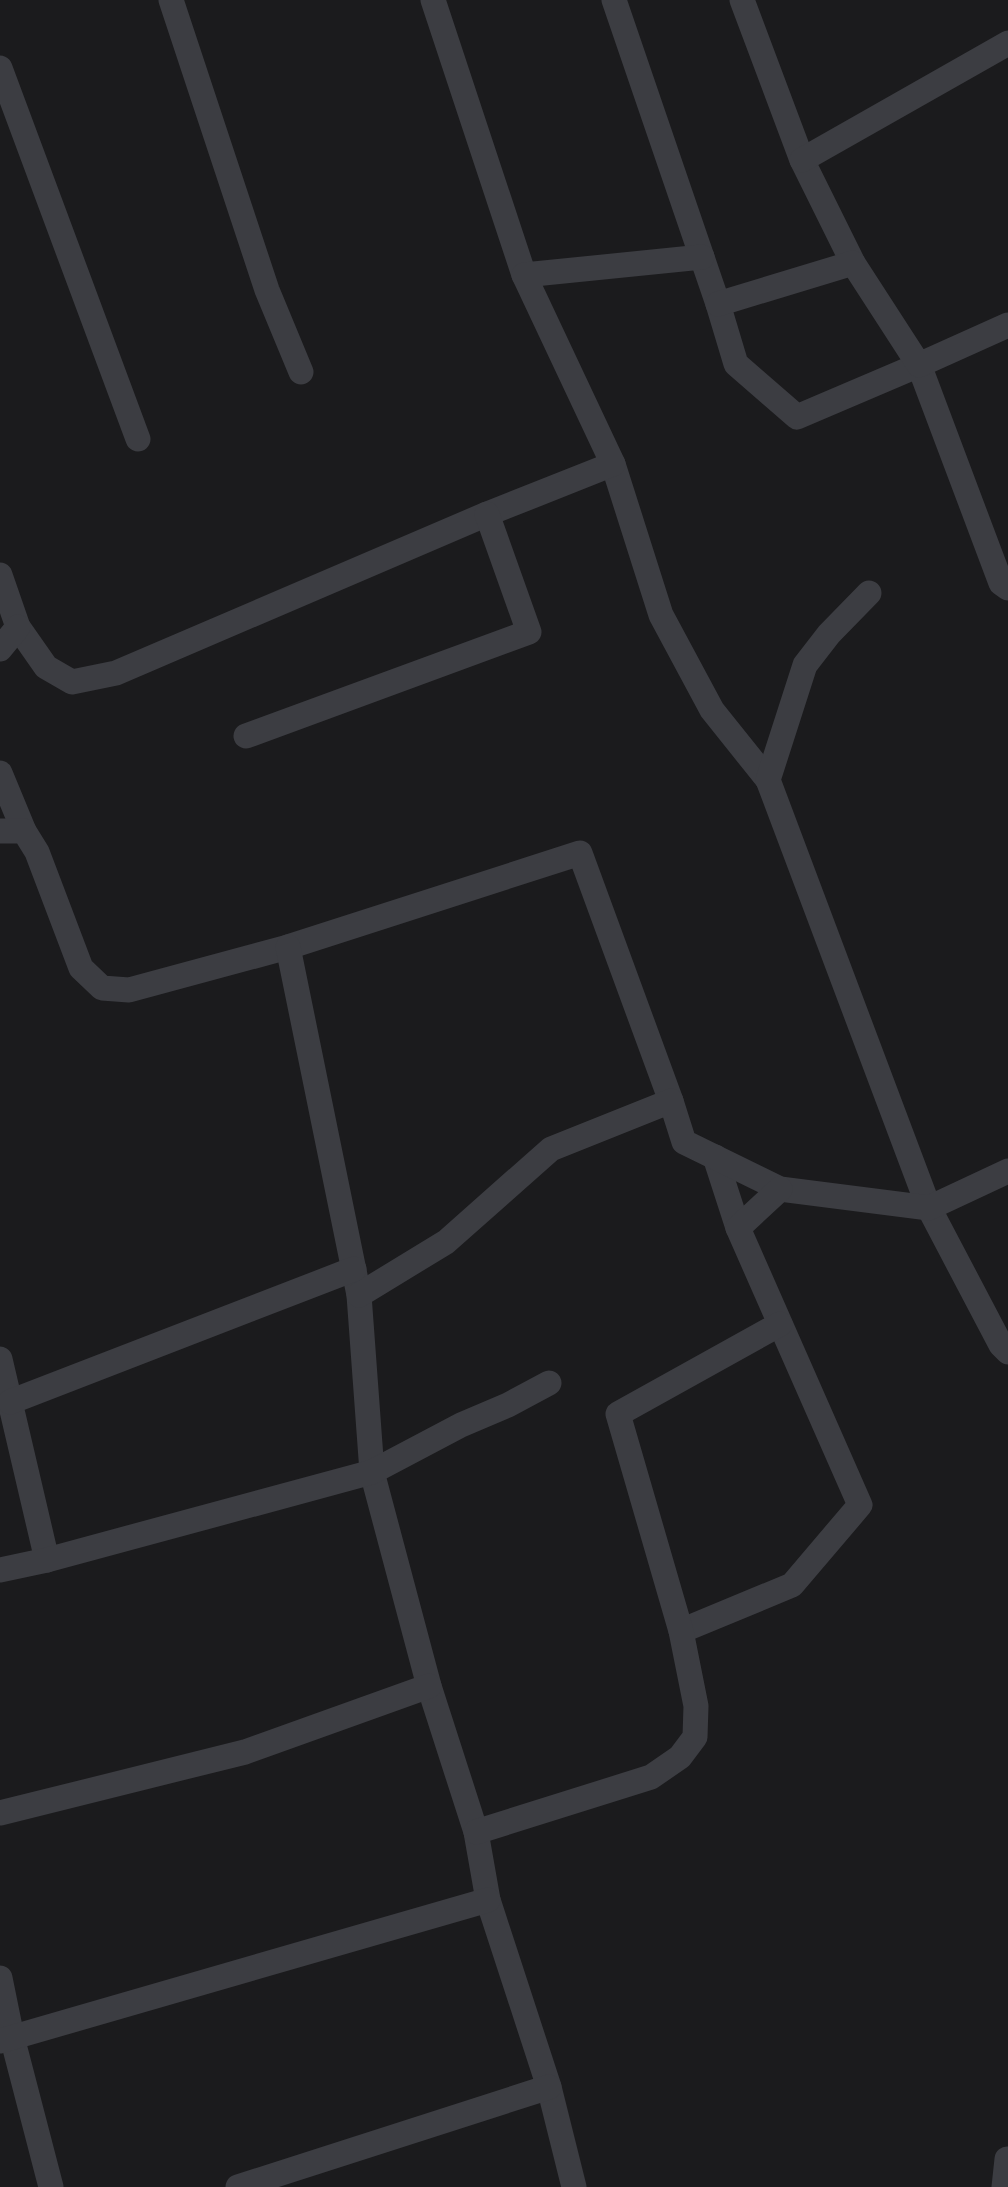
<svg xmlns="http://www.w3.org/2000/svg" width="1008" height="2187" viewBox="0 0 1008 2187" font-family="'Asap Condensed',sans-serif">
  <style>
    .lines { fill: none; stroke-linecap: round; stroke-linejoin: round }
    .minor { stroke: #3c3d42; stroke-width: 25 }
  </style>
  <rect width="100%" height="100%" fill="#1b1b1d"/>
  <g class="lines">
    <g class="minor">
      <polyline points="171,0 267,290 301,372"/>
      <polyline points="433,0 524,275"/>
      <polyline points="614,0 718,304 736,364 797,417 919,365 1001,583 1008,588"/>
      <polyline points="742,0 802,160 853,263"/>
      <polyline points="0,68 138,439"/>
      <polyline points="802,160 1008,43"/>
      <polyline points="718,304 853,263 919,365 1008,325"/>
      <polyline points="613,464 661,615 712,710 768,780"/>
      <polyline points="0,575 18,627 46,667 72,682 116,673 487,514 613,464 524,275 702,257"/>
      <polyline points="869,593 829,634 805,665 768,780 929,1208 1001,1345 1008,1352"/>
      <polyline points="0,649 18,627"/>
      <polyline points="246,736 529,632 487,514"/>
      <polyline points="0,773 24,831"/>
      <polyline points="0,831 24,831 37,852 81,968 102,988 129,990 288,947 580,853 671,1101"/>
      <polyline points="288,947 359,1295 372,1472 429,1686 476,1832 488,1900 549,2087 574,2187"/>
      <polyline points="715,1157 738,1228"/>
      <polyline points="359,1295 446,1242 551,1149 671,1101 684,1142 780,1189 929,1208 1008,1171"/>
      <polyline points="0,1359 47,1560"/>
      <polyline points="10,1402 354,1269"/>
      <polyline points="0,1570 47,1560 372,1472 461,1425 508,1405 549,1383"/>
      <polyline points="681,1631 792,1585 860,1505 738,1228 780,1189"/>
      <polyline points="0,1813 245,1752 429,1686"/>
      <polyline points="476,1832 651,1777 680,1757 695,1737 696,1706 681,1631 618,1414 780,1324"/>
      <polyline points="0,1978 12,2037 51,2187"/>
      <polyline points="0,2041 488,1900"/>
      <polyline points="238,2187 549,2087"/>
      <polyline points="1004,2187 1007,2159"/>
    </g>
  </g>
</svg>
